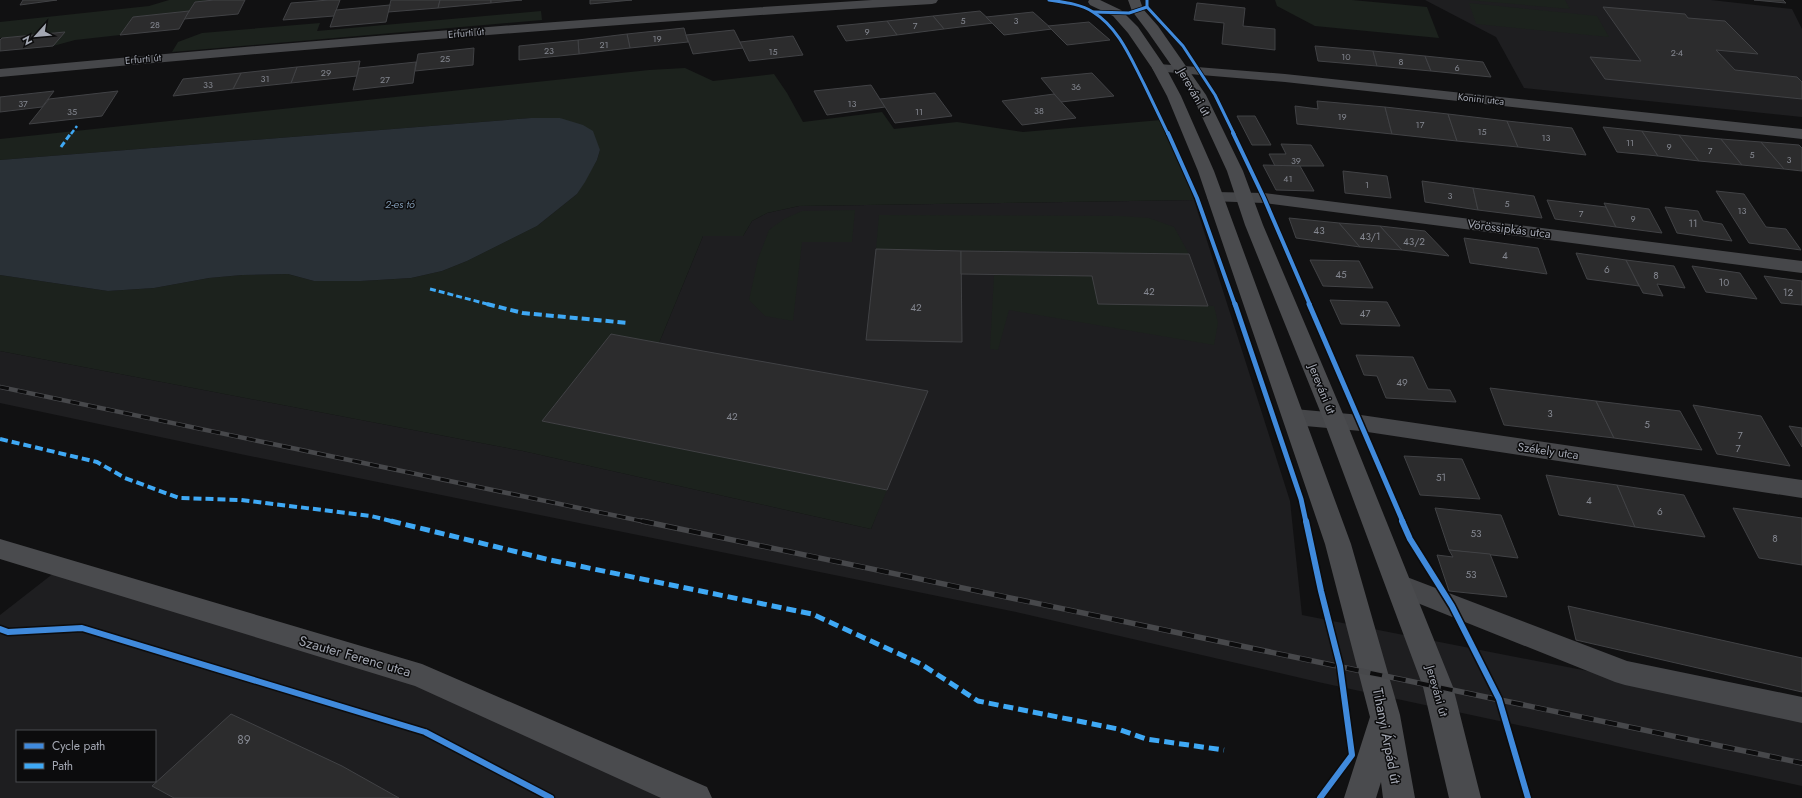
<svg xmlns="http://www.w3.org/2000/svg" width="1802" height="798" viewBox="0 0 1802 798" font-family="Jost,sans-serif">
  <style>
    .built { fill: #1e1e20; fill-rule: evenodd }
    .green { fill: #1c221d }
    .water { fill: #293036 }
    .building { fill: #2c2c2d; stroke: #414245 }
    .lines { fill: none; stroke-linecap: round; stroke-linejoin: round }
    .street { fill: #46474a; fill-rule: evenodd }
    .secondary { fill: #4a4b4e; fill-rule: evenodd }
    .rail-far1-casing { stroke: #47484b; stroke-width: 4.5 }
    .rail-casing { stroke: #47484b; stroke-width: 5.5 }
    .rail-far1 { stroke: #0c0c0d; stroke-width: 3; stroke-dasharray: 9; stroke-linecap: butt }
    .rail { stroke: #0c0c0d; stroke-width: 4; stroke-dasharray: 12; stroke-linecap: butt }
    .quiet-far3 { stroke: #3fa9f5; stroke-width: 2.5; stroke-dasharray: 5 2.5; stroke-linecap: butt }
    .quiet-far2 { stroke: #3fa9f5; stroke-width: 3; stroke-dasharray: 6 3; stroke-linecap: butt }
    .quiet-far1 { stroke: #3fa9f5; stroke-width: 4; stroke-dasharray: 8 4; stroke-linecap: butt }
    .quiet { stroke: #3fa9f5; stroke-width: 5; stroke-dasharray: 10 5; stroke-linecap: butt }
    .cycleway-far3-casing { stroke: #0c0c0d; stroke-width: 4.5 }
    .cycleway-far2-casing { stroke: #0c0c0d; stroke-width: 6 }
    .cycleway-far1-casing { stroke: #0c0c0d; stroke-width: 8 }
    .cycleway-casing { stroke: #0c0c0d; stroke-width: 9 }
    .cycleway-far3 { stroke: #408adc; stroke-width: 3 }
    .cycleway-far2 { stroke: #408adc; stroke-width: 4 }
    .cycleway-far1 { stroke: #408adc; stroke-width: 5 }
    .cycleway { stroke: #408adc; stroke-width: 6 }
    .labels { text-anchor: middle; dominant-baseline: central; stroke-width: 3; stroke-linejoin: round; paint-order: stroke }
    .far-number-label { font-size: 9px; fill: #858891 }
    .far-street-label { font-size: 10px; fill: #a3a7b2; stroke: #0c0c0d }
    .number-label { font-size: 10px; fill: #858891 }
    .far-water-label { font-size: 11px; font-style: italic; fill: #7c94ac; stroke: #0c0c0d }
    .street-label { font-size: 12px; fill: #a3a7b2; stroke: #0c0c0d }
    .near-number-label { font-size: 12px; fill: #858891 }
    .near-street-label { font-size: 14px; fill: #a3a7b2; stroke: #0c0c0d }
  </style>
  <rect width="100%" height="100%" fill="#111112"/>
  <g class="built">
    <polygon points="1425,0 1711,0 1792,9 1802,29 1802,117 1524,88 1496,37"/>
    <polygon points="1194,200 1290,501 1302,615 1802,713 1802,786 1318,682 1016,612 245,455 0,403 0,351 523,451 871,529 886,490 542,421 611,334 659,343 703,236 743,236 752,221 767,213 799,206"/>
    <path d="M59,569L422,676L696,798H0V615ZM17,731H155V781H17Z"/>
  </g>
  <g class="green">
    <polygon points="169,0 214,0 195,2 189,11 133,17 120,35 75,40 53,46 64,32 0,38 0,22 149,6"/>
    <polygon points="1275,0 1352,0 1427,7 1439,38 1315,26 1277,6"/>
    <polygon points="1468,0 1565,0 1570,9"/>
    <polygon points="1469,3 1597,16 1609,37 1476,24"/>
    <polygon points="541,11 542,20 172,52 178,42 202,33 320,23 317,31"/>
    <polygon points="685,68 713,81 774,74 787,93 803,122 882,112 894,129 957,122 1023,132 1161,120 1185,172 1194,200 799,206 767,213 752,221 743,236 703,236 659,343 611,334 542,421 887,490 871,529 523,451 0,351 0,275 108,291 154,288 209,278 242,275 288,274 314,281 361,281 411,278 442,271 467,261 537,226 577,194 597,160 600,150 560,118 531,118 0,160 0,139 649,70"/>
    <polygon points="855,210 852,242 802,242 793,321 765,316 749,300 758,259 769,230 784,219 802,211"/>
    <polygon points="879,215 1119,216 1149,218 1174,227 1189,254 876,249"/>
    <polygon points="994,275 1092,276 1099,304 1214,306 1218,323 1214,345 1009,310 998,350 990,349"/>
  </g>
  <polygon class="water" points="531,118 560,118 583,125 593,131 600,150 597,160 585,182 577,194 537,226 467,261 442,271 411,278 361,281 314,281 288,274 242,275 209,278 154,288 108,291 0,275 0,160"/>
  <g class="building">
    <polygon points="23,0 57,0 20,5"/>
    <polygon points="214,0 245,0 238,14 184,19 195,2"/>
    <polygon points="329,0 340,0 334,16 283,20 291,3"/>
    <polygon points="391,0 440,0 438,8 388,12"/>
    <polygon points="440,0 491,0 491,3 438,8"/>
    <polygon points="491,0 522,0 491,3"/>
    <polygon points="590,0 632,0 590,4"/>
    <polygon points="1754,0 1783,0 1786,3"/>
    <polygon points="1197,3 1245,8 1243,26 1275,29 1275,50 1222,44 1224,23 1194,20"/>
    <polygon points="390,5 386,22 330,27 336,10"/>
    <polygon points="1603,7 1685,14 1688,18 1725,21 1758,54 1716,50 1735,70 1797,77 1802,82 1802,99 1605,79 1590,57 1641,61"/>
    <polygon points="189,11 179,29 120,35 133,17"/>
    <polygon points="980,11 993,23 944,29 933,16"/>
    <polygon points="1033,12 1052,29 1004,35 986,17"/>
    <polygon points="933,16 944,29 897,35 887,21"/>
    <polygon points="887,21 897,35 846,41 837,26"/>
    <polygon points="1089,22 1110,40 1067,45 1048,26"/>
    <polygon points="684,28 688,42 630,48 627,34"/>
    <polygon points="734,30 743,48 693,54 686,35"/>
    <polygon points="65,32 53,46 0,51 0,40 2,38"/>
    <polygon points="627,34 630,48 579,54 578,40"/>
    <polygon points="793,36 803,55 749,61 740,42"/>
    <polygon points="578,40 579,54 519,60 519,46"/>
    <polygon points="1315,46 1373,51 1377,66 1318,61"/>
    <polygon points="474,48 473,65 415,71 418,54"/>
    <polygon points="1373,51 1425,56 1431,71 1377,66"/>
    <polygon points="1425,56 1483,62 1491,77 1431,71"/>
    <polygon points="360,61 357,76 291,83 297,67"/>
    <polygon points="416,62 413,83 353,90 359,68"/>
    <polygon points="297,67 291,83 233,89 241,73"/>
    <polygon points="241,73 233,89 173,96 183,79"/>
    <polygon points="1092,73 1114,96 1061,102 1041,78"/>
    <polygon points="871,85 885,107 827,115 814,91"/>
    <polygon points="54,91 42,107 0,112 0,97"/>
    <polygon points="118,91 102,116 29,124 49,99"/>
    <polygon points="935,93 952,116 895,123 880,99"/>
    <polygon points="1054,94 1076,118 1022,125 1002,101"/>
    <polygon points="1317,101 1385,107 1392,134 1297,124 1295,106 1318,109"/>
    <polygon points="1385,107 1448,114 1457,141 1392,134"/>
    <polygon points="1448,114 1507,121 1518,147 1457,141"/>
    <polygon points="1237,116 1255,116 1271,145 1252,145"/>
    <polygon points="1507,121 1572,128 1586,155 1518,147"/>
    <polygon points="1603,127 1642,131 1658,156 1617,152"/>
    <polygon points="1642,131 1679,135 1699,161 1658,156"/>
    <polygon points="1679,135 1721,139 1742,165 1699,161"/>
    <polygon points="1721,139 1761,142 1784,169 1742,165"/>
    <polygon points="1761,142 1799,145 1802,148 1802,171 1784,169"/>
    <polygon points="1281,144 1311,145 1324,166 1275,166 1269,154 1286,154"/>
    <polygon points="1263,165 1300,166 1314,191 1276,190"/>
    <polygon points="1343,171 1387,176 1391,198 1345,193"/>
    <polygon points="1422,181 1473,188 1478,210 1425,202"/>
    <polygon points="1473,188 1534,196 1542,218 1478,210"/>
    <polygon points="1716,191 1744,194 1766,227 1786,229 1801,250 1749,243"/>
    <polygon points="1547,200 1606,207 1616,227 1555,219"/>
    <polygon points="1604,203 1649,209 1662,233 1616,227"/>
    <polygon points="1665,207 1698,211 1703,221 1722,224 1732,241 1677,233"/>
    <polygon points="1289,218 1339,223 1360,247 1296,238"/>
    <polygon points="1339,223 1380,226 1402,250 1360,247"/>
    <polygon points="1380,226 1425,231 1449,256 1402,250"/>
    <polygon points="1464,238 1538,248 1547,274 1470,263"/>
    <polygon points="876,249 961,251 962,342 866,340"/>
    <polygon points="961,251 1189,254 1208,306 1098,304 1092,276 961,274"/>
    <polygon points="1576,253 1626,260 1639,286 1587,279"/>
    <polygon points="1310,260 1359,261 1373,288 1323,286"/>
    <polygon points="1626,260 1674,266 1685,288 1657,284 1663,296 1643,293"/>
    <polygon points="1692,266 1740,273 1757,299 1706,292"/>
    <polygon points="1764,276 1802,281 1802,305 1781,303"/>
    <polygon points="1330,300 1387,302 1400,326 1341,324"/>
    <polygon points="611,334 703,351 928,391 887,490 542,421"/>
    <polygon points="1356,355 1413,357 1428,389 1450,390 1456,402 1386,398 1377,376 1364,375"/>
    <polygon points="1490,388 1596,401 1614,438 1504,425"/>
    <polygon points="1596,401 1680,411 1702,450 1614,438"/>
    <polygon points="1693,405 1761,416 1790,466 1717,454"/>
    <polygon points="1789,426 1802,428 1802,447"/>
    <polygon points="1404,456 1462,459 1480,499 1420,495"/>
    <polygon points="1546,475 1617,485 1635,527 1559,515"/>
    <polygon points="1617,485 1684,495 1705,537 1635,527"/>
    <polygon points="1435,508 1501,515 1518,558 1449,550"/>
    <polygon points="1733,508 1802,518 1802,565 1759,558"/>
    <polygon points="1449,550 1490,554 1507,597 1449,591 1437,555 1453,557"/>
    <polygon points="1568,606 1802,658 1802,692 1576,640"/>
    <polygon points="231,714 342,766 399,798 174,798 152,786"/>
  </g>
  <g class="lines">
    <g class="street">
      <path d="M872,0H938L936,3L932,4C621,23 310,48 0,77V69C290,42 581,18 872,0Z"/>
      <polygon points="1159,64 1285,74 1802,129 1802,139 1285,82 1154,71 1152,68 1154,65"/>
      <polygon points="1215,192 1264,193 1802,261 1802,273 1264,203 1209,201 1207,197 1209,193"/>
      <polygon points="1294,409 1361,415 1802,480 1802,498 1361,431 1294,425 1286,422 1283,417 1286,412"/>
      <polygon points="1399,574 1627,661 1802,697 1802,723 1625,685 1615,682 1390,592 1386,585 1390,578"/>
    </g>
    <g class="secondary">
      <polygon points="1089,0 1100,0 1121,10 1138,27 1166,68 1181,96 1214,171 1351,544 1400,715 1415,798 1383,798 1381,782 1376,798 1344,798 1370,717 1325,544 1198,171 1167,96 1152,68 1128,33 1113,16 1090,5 1088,2"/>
      <polygon points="1128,0 1140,0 1143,9 1158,26 1206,95 1243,171 1263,225 1346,421 1453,687 1481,798 1449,798 1423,687 1324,421 1245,225 1227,171 1192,95 1148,32 1132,11"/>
      <polygon points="0,539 422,664 707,787 712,798 661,798 415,686 0,559"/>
    </g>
    <g class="rail-far1-casing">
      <polyline id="rail-far1" points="0,387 646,522"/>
    </g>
    <g class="rail-casing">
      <polyline id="rail" points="642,521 1802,763"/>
    </g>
    <use href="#rail-far1" class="rail-far1"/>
    <use href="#rail" class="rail"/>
    <polyline class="quiet-far3" points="71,134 77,126"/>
    <g class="quiet-far2">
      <polyline points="61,147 71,133"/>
      <polyline points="430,289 491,305"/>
    </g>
    <g class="quiet-far1">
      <polyline points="487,304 523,313 628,323"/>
      <polyline points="0,439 97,462 125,478 179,498 241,500 371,516 395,522"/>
    </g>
    <polyline class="quiet" points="391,521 550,560 812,614 921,664 978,701 1118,729 1146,739 1224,750"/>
    <g class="cycleway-far3-casing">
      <g id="cycleway-far3">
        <path d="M1049,0C1063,2 1081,4 1093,12C1119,28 1131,59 1144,84C1152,101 1160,117 1168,134"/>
        <polyline points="1147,0 1147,7 1183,46 1215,95 1234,134"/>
        <polyline points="1094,12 1129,13 1147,7"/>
      </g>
    </g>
    <g class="cycleway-far2-casing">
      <g id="cycleway-far2">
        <polyline points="1168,133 1197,198 1235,305"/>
        <polyline points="1233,133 1264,198 1310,305"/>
      </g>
    </g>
    <g class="cycleway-far1-casing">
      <g id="cycleway-far1">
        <polyline points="1235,304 1301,499 1306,522"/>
        <polyline points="1309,304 1403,522"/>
      </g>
    </g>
    <g class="cycleway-casing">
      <g id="cycleway">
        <polyline points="1306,521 1321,591 1340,666 1352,755 1320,798"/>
        <polyline points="1402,521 1410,539 1452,606 1499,699 1528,798"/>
        <polyline points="0,629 8,632 82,628 425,732 551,798"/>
      </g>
    </g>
    <use href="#cycleway-far3" class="cycleway-far3"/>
    <use href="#cycleway-far2" class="cycleway-far2"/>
    <use href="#cycleway-far1" class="cycleway-far1"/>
    <use href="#cycleway" class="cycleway"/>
  </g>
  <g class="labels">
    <g class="far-number-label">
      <text x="963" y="20">5</text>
      <text x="1016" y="20">3</text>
      <text x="155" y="24">28</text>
      <text x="915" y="25">7</text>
      <text x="867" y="31">9</text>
      <text x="657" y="38">19</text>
      <text x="604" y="44">21</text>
      <text x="549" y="50">23</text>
      <text x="773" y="51">15</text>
      <text x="1677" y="52">2-4</text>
      <text x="1346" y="56">10</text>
      <text x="445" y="58">25</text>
      <text x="1401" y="61">8</text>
      <text x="1457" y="67">6</text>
      <text x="326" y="72">29</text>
      <text x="265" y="78">31</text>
      <text x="385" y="79">27</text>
      <text x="208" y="84">33</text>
      <text x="1076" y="86">36</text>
      <text x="23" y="103">37</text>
      <text x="852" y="103">13</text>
      <text x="1039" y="110">38</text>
      <text x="72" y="111">35</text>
      <text x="919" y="111">11</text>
      <text x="1342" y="116">19</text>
      <text x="1420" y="124">17</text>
      <text x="1482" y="131">15</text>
      <text x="1546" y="137">13</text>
      <text x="1630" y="142">11</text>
      <text x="1669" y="146">9</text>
      <text x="1710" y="150">7</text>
      <text x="1752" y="154">5</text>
      <text x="1789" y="159">3</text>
      <text x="1296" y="160">39</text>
      <text x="1288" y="178">41</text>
      <text x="1367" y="184">1</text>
      <text x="1450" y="195">3</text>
      <text x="1507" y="203">5</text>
      <text x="1742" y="210">13</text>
      <text x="1581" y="213">7</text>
      <text x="1633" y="218">9</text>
    </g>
    <g class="far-street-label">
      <text transform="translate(466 33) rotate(-5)">Erfurti út</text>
      <text transform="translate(143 59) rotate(-5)">Erfurti út</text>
      <text transform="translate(1481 99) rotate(6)">Konini utca</text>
    </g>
    <g class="number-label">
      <text x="1693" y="223">11</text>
      <text x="1319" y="230">43</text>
      <text x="1370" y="236">43/1</text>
      <text x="1414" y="241">43/2</text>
      <text x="1505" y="255">4</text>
      <text x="1607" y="269">6</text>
      <text x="1341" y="274">45</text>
      <text x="1656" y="275">8</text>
      <text x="1724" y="282">10</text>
      <text x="1149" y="291">42</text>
      <text x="1788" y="292">12</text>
      <text x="916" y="307">42</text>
      <text x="1365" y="313">47</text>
      <text x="1402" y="382">49</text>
      <text x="1550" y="413">3</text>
      <text x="732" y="416">42</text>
      <text x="1647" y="424">5</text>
      <text x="1740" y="435">7</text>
      <text x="1738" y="448">7</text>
      <text x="1441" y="477">51</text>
      <text x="1589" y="500">4</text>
      <text x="1660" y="511">6</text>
      <text x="1476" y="533">53</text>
      <text x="1775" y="538">8</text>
      <text x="1471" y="574">53</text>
    </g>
    <g class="far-water-label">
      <text x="400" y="204">2-es tó</text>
    </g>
    <g class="street-label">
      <text transform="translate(1194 92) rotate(60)">Jereváni út</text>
      <text transform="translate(1509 229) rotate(7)">Vörössipkás utca</text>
      <text transform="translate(1322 389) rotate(68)">Jereváni út</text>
      <text transform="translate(1548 451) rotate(8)">Székely utca</text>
      <text transform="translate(1437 691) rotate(74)">Jereváni út</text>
    </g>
    <g class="near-number-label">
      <text x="244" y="740">89</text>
    </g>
    <g class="near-street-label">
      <text transform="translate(355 656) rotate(16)">Szauter Ferenc utca</text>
      <text transform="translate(1387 736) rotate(79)">Tihanyi Árpád út</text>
    </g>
  </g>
  <rect x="16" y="730" width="140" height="52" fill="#0c0c0d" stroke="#484a4f"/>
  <rect x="24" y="743" width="20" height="6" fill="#408adc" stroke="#484a4f"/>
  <text x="52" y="750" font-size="12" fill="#a3a7b2">Cycle path</text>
  <rect x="24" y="763" width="20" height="6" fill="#3fa9f5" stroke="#484a4f"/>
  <text x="52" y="770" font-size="12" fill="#a3a7b2">Path</text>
  <g transform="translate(36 36) rotate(243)" stroke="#0c0c0d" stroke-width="3" paint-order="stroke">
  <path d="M0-3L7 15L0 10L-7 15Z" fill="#a3a7b2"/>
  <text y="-6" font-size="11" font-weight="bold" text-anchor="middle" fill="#a3a7b2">N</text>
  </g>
</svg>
